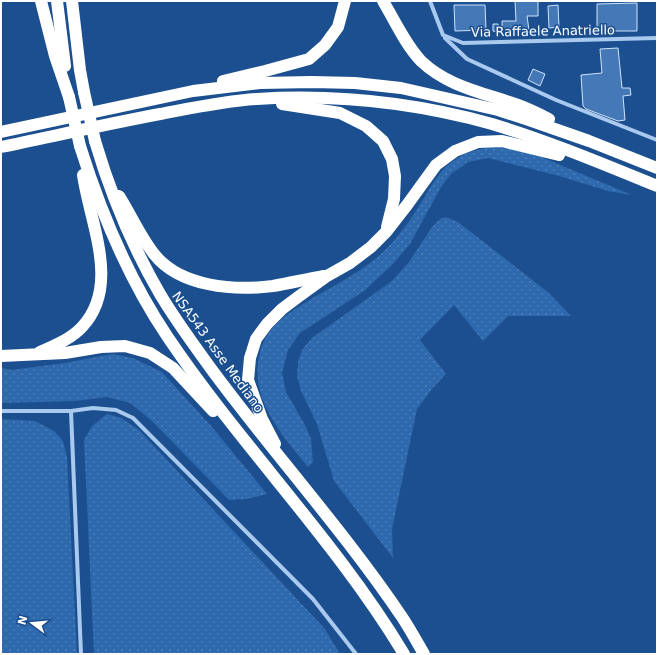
<svg xmlns="http://www.w3.org/2000/svg" width="658" height="655" viewBox="0 0 658 655" font-family="'DejaVu Sans',sans-serif">
  <style>
    .grass { fill: url(#grass-dots) }
    .building { fill: #4478b7; stroke: #cfe3fa }
    .lines { fill: none; stroke-linecap: round; stroke-linejoin: round }
    .street { stroke: #a9c9ee; stroke-width: 4 }
    .highway { stroke: #fff; stroke-width: 12 }
    .highway-bridge { stroke: #fff; stroke-width: 12 }
    .labels { text-anchor: middle; dominant-baseline: central; stroke-width: 3; stroke-linejoin: round; paint-order: stroke }
    .street-label { font-size: 13px; fill: #fff; stroke: #1b4f8f }
  </style>
  <defs>
    <pattern id="grass-dots" width="8" height="8" patternUnits="userSpaceOnUse"><rect width="8" height="8" fill="#2e69ad"/><path d="M2 2h.1M6 6h.1" fill="none" stroke="#4d80b9" stroke-width="1.8" stroke-linecap="round"/></pattern>
  </defs>
  <rect width="100%" height="100%" fill="#1b4f8f"/>
  <g class="grass">
    <path d="M490,147H507L527,151L632,195L608,191L559,176L488,158L468,162L451,174L441,187L410,244L392,265L364,291L300,333L288,350L282,373L286,392L305,425L311,439L313,462L308,467C282,435 248,398 260,353C262,342 270,329 278,322C310,295 351,281 381,254C395,241 406,226 416,211C429,191 438,168 461,156C470,151 480,149 490,147Z"/>
    <polygon points="446,217 458,222 549,293 571,316 508,316 483,341 454,305 420,340 446,374 432,389 417,409 392,529 393,558 334,481 317,424 301,391 297,376 298,362 302,350 312,338 392,281 409,262 432,227 440,219"/>
    <polygon points="112,354 133,358 162,372 212,427 267,494 247,499 229,500 152,421 130,403 107,397 75,401 1,403 1,368 11,370 65,363"/>
    <polygon points="107,414 121,418 139,430 325,629 340,654 94,654 84,440 92,426"/>
    <polygon points="1,419 35,421 54,431 63,441 67,457 77,654 1,654"/>
  </g>
  <g class="building">
    <polygon points="515,1 538,1 538,16 527,16 529,30 518,31 517,30 502,30 502,21 516,21"/>
    <polygon points="637,3 637,31 597,31 597,4"/>
    <polygon points="454,5 485,5 486,30 455,31"/>
    <polygon points="558,5 559,27 549,28 548,6"/>
    <polygon points="493,24 498,24 499,32 493,31"/>
    <polygon points="618,48 622,88 630,88 631,95 623,96 625,120 618,121 586,109 583,106 581,75 602,73 600,49"/>
    <polygon points="533,69 545,74 540,86 528,80"/>
  </g>
  <g class="lines">
    <g class="street">
      <polyline points="430,1 443,35 463,43 657,38"/>
      <polyline points="445,38 467,59 556,100 657,140"/>
      <polyline points="1,411 71,411 93,408 116,410 133,418 313,599 356,654"/>
      <polyline points="71,411 81,654"/>
    </g>
    <g class="highway">
      <polyline points="41,1 55,56 69,97"/>
      <polyline points="57,1 65,66"/>
      <polyline points="72,1 80,70 84,92"/>
      <path d="M383,1C395,21 405,44 421,61C448,87 485,93 518,105C529,109 539,114 549,119"/>
      <polyline points="223,81 265,71 309,59 325,45 338,27 345,1"/>
      <polyline points="282,104 340,113 366,126 383,141 392,159 395,176 394,199 387,227"/>
      <polyline points="1,132 193,91 260,83 312,82 355,83 401,88 498,110 529,120 589,141 657,168"/>
      <path d="M95,141C111,195 132,246 160,294C176,321 194,345 212,370C274,454 344,531 402,617C410,629 417,642 424,654"/>
      <path d="M80,146C101,213 128,278 167,336C241,446 336,541 404,654"/>
      <path d="M1,147C54,136 107,124 160,114C192,108 225,101 257,99C336,94 416,103 492,124C548,141 603,164 657,186"/>
      <path d="M119,196C131,215 140,236 154,254C180,287 234,291 273,286C290,283 307,279 324,276"/>
      <path d="M40,352C55,345 71,339 82,327C121,285 90,224 83,175"/>
      <polyline points="1,356 65,353 101,347 125,346 150,353 173,368 213,411"/>
      <polyline points="275,444 262,419 248,380 250,358 256,339 267,324 282,309 298,297 327,276 350,263 371,247 386,232 407,205 436,165 455,151 478,142 502,141 559,155"/>
    </g>
    <g class="highway-bridge">
      <polyline points="84,92 95,141"/>
      <polyline points="69,97 80,146"/>
    </g>
  </g>
  <g class="labels">
    <g class="street-label">
      <text transform="translate(543 31) rotate(-1)">Via Raffaele Anatriello</text>
      <text transform="translate(218 352) rotate(54)">NSA543 Asse Mediano</text>
    </g>
  </g>
  <rect width="658" height="655" fill="none" stroke="#ffffff" stroke-width="4"/>
  <g transform="translate(32 623) rotate(286)" stroke="#1b4f8f" stroke-width="3" paint-order="stroke">
  <path d="M0-3L7 15L0 10L-7 15Z" fill="#ffffff"/>
  <text y="-6" font-size="11" font-weight="bold" text-anchor="middle" fill="#ffffff">N</text>
  </g>
</svg>
